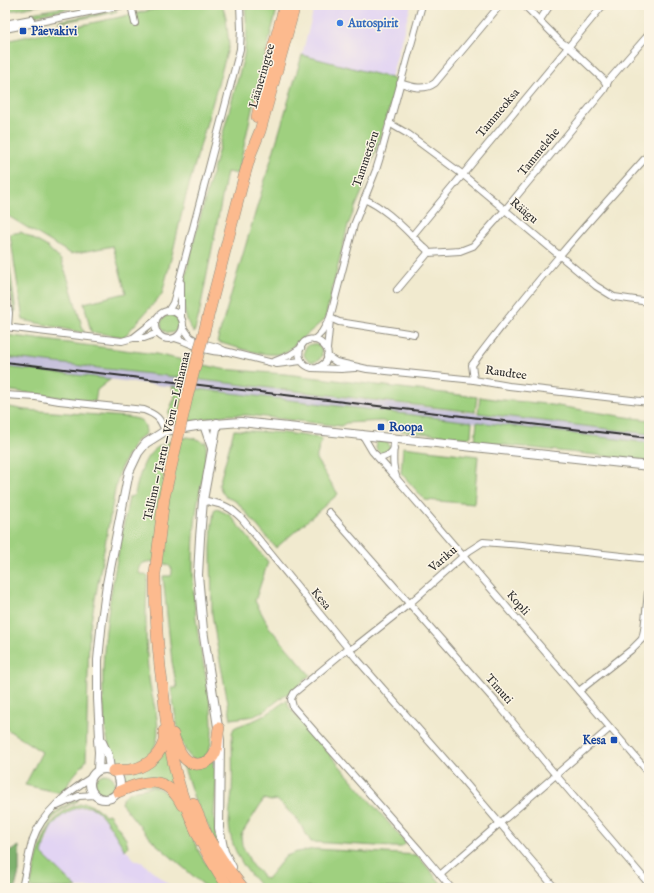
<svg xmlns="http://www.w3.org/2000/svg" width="654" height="893" viewBox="0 0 654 893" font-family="'IM FELL English',serif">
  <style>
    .built { fill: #e2d4f3 }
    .industrial { fill: #c5c0da }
    .green { fill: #9fd07f; stroke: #657e55 }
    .forest { fill: #7fb26e; stroke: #556e4c }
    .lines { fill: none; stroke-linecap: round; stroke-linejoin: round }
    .minor-casing { stroke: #8e8a7d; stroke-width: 8 }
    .tertiary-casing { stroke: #8e8a7d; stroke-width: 10 }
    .trunk-casing { stroke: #8e8a7d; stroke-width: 12 }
    .minor { stroke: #fff; stroke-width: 6 }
    .tertiary { stroke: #fff; stroke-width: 8 }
    .trunk { stroke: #fcba8e; stroke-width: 11 }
    .rail { stroke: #2b2b2b; stroke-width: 2 }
    .trunk-bridge-casing { stroke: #8e8a7d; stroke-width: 12; stroke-linecap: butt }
    .trunk-bridge { stroke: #fcba8e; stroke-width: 11 }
    .shop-dot { fill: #3f7fe0; stroke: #fcf5e5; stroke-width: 1.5 }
    .transit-dot { fill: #1a4fb4; stroke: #fcf5e5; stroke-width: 1.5 }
    .labels { text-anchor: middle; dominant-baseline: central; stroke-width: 3; stroke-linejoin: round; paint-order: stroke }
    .shop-label { font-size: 12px; font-weight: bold; fill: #366cbe; stroke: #fcf5e5; text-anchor: start }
    .transit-label { font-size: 12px; font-weight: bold; fill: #164399; stroke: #fcf5e5; text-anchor: start }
    .street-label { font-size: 12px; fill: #2b2b2b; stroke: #fcf5e5 }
  </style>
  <rect width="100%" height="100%" fill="#fcf5e5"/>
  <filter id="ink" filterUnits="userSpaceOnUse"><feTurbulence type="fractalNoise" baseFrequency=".025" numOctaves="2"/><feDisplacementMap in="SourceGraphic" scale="8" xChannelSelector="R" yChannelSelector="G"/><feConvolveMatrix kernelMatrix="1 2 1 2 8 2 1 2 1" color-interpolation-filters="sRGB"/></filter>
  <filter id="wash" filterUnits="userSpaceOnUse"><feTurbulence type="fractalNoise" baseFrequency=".012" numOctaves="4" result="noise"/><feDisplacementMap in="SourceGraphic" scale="16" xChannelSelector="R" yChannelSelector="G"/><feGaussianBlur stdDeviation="0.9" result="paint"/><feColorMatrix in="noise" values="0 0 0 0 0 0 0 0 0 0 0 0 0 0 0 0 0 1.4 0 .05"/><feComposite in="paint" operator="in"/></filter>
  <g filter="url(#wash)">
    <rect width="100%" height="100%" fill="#f1eacf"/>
    <g class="built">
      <polygon points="315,5 411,5 391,78 302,55"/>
      <polygon points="83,807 93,808 103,817 125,849 134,859 143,863 173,888 77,888 42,854 51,828 58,819 71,810"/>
    </g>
    <polygon class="industrial" points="5,357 649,434 649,443 5,367"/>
    <g class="green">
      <polygon points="5,5 41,5 5,12"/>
      <polygon points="75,5 72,8 35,16 32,13"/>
      <polygon points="173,5 222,5 226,17 229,45 185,199 174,247 162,294 124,337 91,332 84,303 126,293 113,246 71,254 8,216 5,207 5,41 120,17"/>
      <path d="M245,5H278L254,100L238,174L227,172L199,315L194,333C177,310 185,281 190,255L244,56L247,31Z"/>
      <polygon points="117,10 117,12 58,23 59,21"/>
      <path d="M302,55L391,78L398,82L363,189L348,225L325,319L285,353C265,358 237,347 217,342Z"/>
      <polygon points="21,232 46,246 61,260 68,279 84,333 23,320 10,234"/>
      <polygon points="5,237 16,311 14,312 5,256"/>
      <circle cx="170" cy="324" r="9"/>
      <polygon points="5,335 156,354 222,369 285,374 477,397 475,412 5,357"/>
      <circle cx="313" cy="353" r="9"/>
      <polygon points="5,367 111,379 97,390 95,402 5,390"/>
      <polygon points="172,386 472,422 471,436 468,438 402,431 387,423 382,421 346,423 341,426 248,415 226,415 176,424 169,421 169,411 175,397"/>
      <path d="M480,397C502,401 523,401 545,404C580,409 614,416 649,420V434L478,413Z"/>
      <path d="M5,406L25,410L127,417C140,419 145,419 146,433L135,442L120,469L115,490L89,632L86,761L70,780L66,789L61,793L25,785L42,752L5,728Z"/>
      <polygon points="477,422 649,443 649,461 478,442 475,441"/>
      <polygon points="234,430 284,433 322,438 316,459 338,494 276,548 237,502 226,497 222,492 219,485"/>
      <path d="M188,437L200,440L203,443L206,441C208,464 200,485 197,507C191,549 192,592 198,634C201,659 224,741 204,758L194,760C177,749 175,708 171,688H177L172,662L164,586L163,576H171C172,574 172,571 172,569C168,561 135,556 139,573L148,576C145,610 145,644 149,678C151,699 161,720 157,740C154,753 142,763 129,764C119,765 115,759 111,751C106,739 105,726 104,713C98,640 116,568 129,497L133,496L135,493C145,454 148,446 188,437Z"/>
      <polygon points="377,440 388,442 390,448 383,454 380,453 376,449"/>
      <polygon points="403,447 478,456 474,504 425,500 401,473"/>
      <polygon points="217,509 230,515 268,562 255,601 269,627 310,675 291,693 285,695 264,711 254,716 231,719 217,645 212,614 211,548 212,524 214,511"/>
      <path d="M287,700L289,707L406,843L402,847H394L311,842L297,819L277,800L271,801L264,799L241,835L242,845L253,867L261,873L263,877L267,879L286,856L297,852L315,849L417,855L445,888H262C245,870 230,849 229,823C229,813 231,802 232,792C233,773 232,753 232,733L234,728L238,726L255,720L267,714Z"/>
      <polygon points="166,748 176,788 125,784 123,774"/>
      <polygon points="218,759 214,814 217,844 195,801 182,762"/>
      <circle cx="105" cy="784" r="10"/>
      <path d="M152,787L160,789L170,795L178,806L200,854L222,888H207L155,843L143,830L121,803C125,789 140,790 152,787Z"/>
      <path d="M78,799V801C39,816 36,853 27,888H25C35,847 35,818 78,799Z"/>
      <path d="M85,803L95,807L105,815L109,814L126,839L128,846L125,850C118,840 104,813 93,808C79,802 58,816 51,828C46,836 44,846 42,854L77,888H30C38,855 44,809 85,803Z"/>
    </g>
    <polygon class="forest" points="19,846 19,872 15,888 5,888 5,858 9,852"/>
  </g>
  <g filter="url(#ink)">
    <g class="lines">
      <g class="minor-casing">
        <g id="minor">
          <polyline points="131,5 135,23"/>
          <polyline points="524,5 561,42 571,49 603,79 607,85"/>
          <polyline points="83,9 99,5"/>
          <polyline points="540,20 550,5"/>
          <polyline points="5,24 31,19"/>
          <polyline points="5,29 123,5"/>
          <path d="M400,83C412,87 424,91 435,83L500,5"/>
          <polyline points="389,123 408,134 462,174 596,286 614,297 649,302"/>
          <path d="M364,199C388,209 407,232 427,250L428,253"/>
          <polyline points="412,236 603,5"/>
          <polyline points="5,288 9,313 8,327"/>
          <polyline points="397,290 428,253 460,251 473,246 505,210 604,90 609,80 649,34"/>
          <circle cx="169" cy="325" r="14"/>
          <polyline points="168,311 173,303 177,289 240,49 241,29 240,5"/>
          <polyline points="181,316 181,283"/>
          <polyline points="330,318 339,322 414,334"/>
          <polyline points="5,327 122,341 133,338 156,320"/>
          <polyline points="183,327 190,337 198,342 217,347 225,351 277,364 301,361"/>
          <polyline points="133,338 144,338 158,333"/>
          <path d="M175,338C191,343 206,353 224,352"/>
          <polyline points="314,340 322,332 330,318 354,225 376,170 381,154 422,5"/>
          <polyline points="327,349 330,320"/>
          <polyline points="327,356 336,362 367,369 474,380 509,386 649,402"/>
          <polyline points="273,362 290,355 301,348"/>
          <path d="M317,368C346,355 309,324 300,349C297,359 304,366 312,368L341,369L355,368"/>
          <path d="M474,380L472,365C527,291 588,222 649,154"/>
          <path d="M5,395L36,397L59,401L144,410C157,415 160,418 165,431"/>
          <polyline points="362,434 372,451 396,478"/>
          <path d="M394,438C394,452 391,466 397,479L649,773"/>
          <path d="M376,455L379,458C386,457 390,455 394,449"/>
          <path d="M203,500C223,505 229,505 243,520L356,658L456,772L555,888"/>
          <polyline points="329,512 502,709 549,767 649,884"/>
          <polyline points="649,583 644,630 649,635"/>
          <polyline points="579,691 631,650 642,639 644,630"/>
          <polyline points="57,806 79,796 95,795"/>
          <polyline points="440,875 610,728"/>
          <path d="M22,888C26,872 28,855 33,839C41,814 70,790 92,777"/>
          <polyline points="451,888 420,851 293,707 291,699 294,693 346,650 349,650 356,646 409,604 469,551 483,542 522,545 649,559"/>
        </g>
      </g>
      <g class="tertiary-casing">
        <g id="tertiary">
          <polyline points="217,423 203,500 200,538 198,575 203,630 220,740 219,828 224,852 232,867"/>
          <polyline points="204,425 212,448"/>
          <polyline points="100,738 108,755 110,769"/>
          <circle cx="105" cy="784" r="15"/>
          <polyline points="98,770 99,752 98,740 100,737 98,699 98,660 102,620 107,584 129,472 138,453 146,443 165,431 203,425 241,422 649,466"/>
        </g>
      </g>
      <g class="trunk-casing">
        <g id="trunk">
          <polyline points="257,117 267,70 285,5"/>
          <polyline points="244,177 251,153 260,131 295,5"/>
          <path d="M155,574C155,616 158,657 164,698C165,710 166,722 168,734C176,789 197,843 229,888"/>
          <path d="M173,734C177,748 185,769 203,763C208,762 213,758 215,753C218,746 217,736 219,728"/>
          <path d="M113,771C119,770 124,770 129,770C144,768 158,758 163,744C165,740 164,735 164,731"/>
          <path d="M118,792C146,780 166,774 182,805"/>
          <polyline points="193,803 208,838 226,866 243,888"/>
        </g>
      </g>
      <use href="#minor" class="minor"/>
      <use href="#tertiary" class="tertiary"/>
      <use href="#trunk" class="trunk"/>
      <polyline class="rail" points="5,362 649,438"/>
      <g class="trunk-bridge-casing">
        <polyline id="trunk-bridge" points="155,574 164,498 187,398 244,177"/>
      </g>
      <use href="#trunk-bridge" class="trunk-bridge"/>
    </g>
  </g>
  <circle class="shop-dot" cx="340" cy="23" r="4"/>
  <g class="transit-dot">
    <rect x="19" y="27" width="8" height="8" rx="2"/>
    <rect x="377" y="423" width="8" height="8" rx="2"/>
    <rect x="610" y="736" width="8" height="8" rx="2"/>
  </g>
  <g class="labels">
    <g class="shop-label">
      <text x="348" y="23">Autospirit</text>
    </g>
    <g class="transit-label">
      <text x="31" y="31">Päevakivi</text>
      <text x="389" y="427">Roopa</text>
      <text x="606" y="740" text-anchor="end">Kesa</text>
    </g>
    <g class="street-label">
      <text transform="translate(262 76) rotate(-74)">Lääneringtee</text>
      <text transform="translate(498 113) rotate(-50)">Tammeoksa</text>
      <text transform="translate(539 152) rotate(-51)">Tammelehe</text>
      <text transform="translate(366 159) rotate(-71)">Tammetõru</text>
      <text transform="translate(524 211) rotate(40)">Räägu</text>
      <text transform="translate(506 373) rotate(8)">Raudtee</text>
      <text transform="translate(167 436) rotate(-77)">Tallinn — Tartu — Võru — Luhamaa</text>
      <text transform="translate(443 559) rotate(-41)">Variku</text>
      <text transform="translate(321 599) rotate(51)">Kesa</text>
      <text transform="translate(518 603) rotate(49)">Kopli</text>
      <text transform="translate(499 689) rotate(49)">Timuti</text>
    </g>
  </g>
  <rect width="654" height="893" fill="none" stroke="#fcf5e5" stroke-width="20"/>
</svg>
